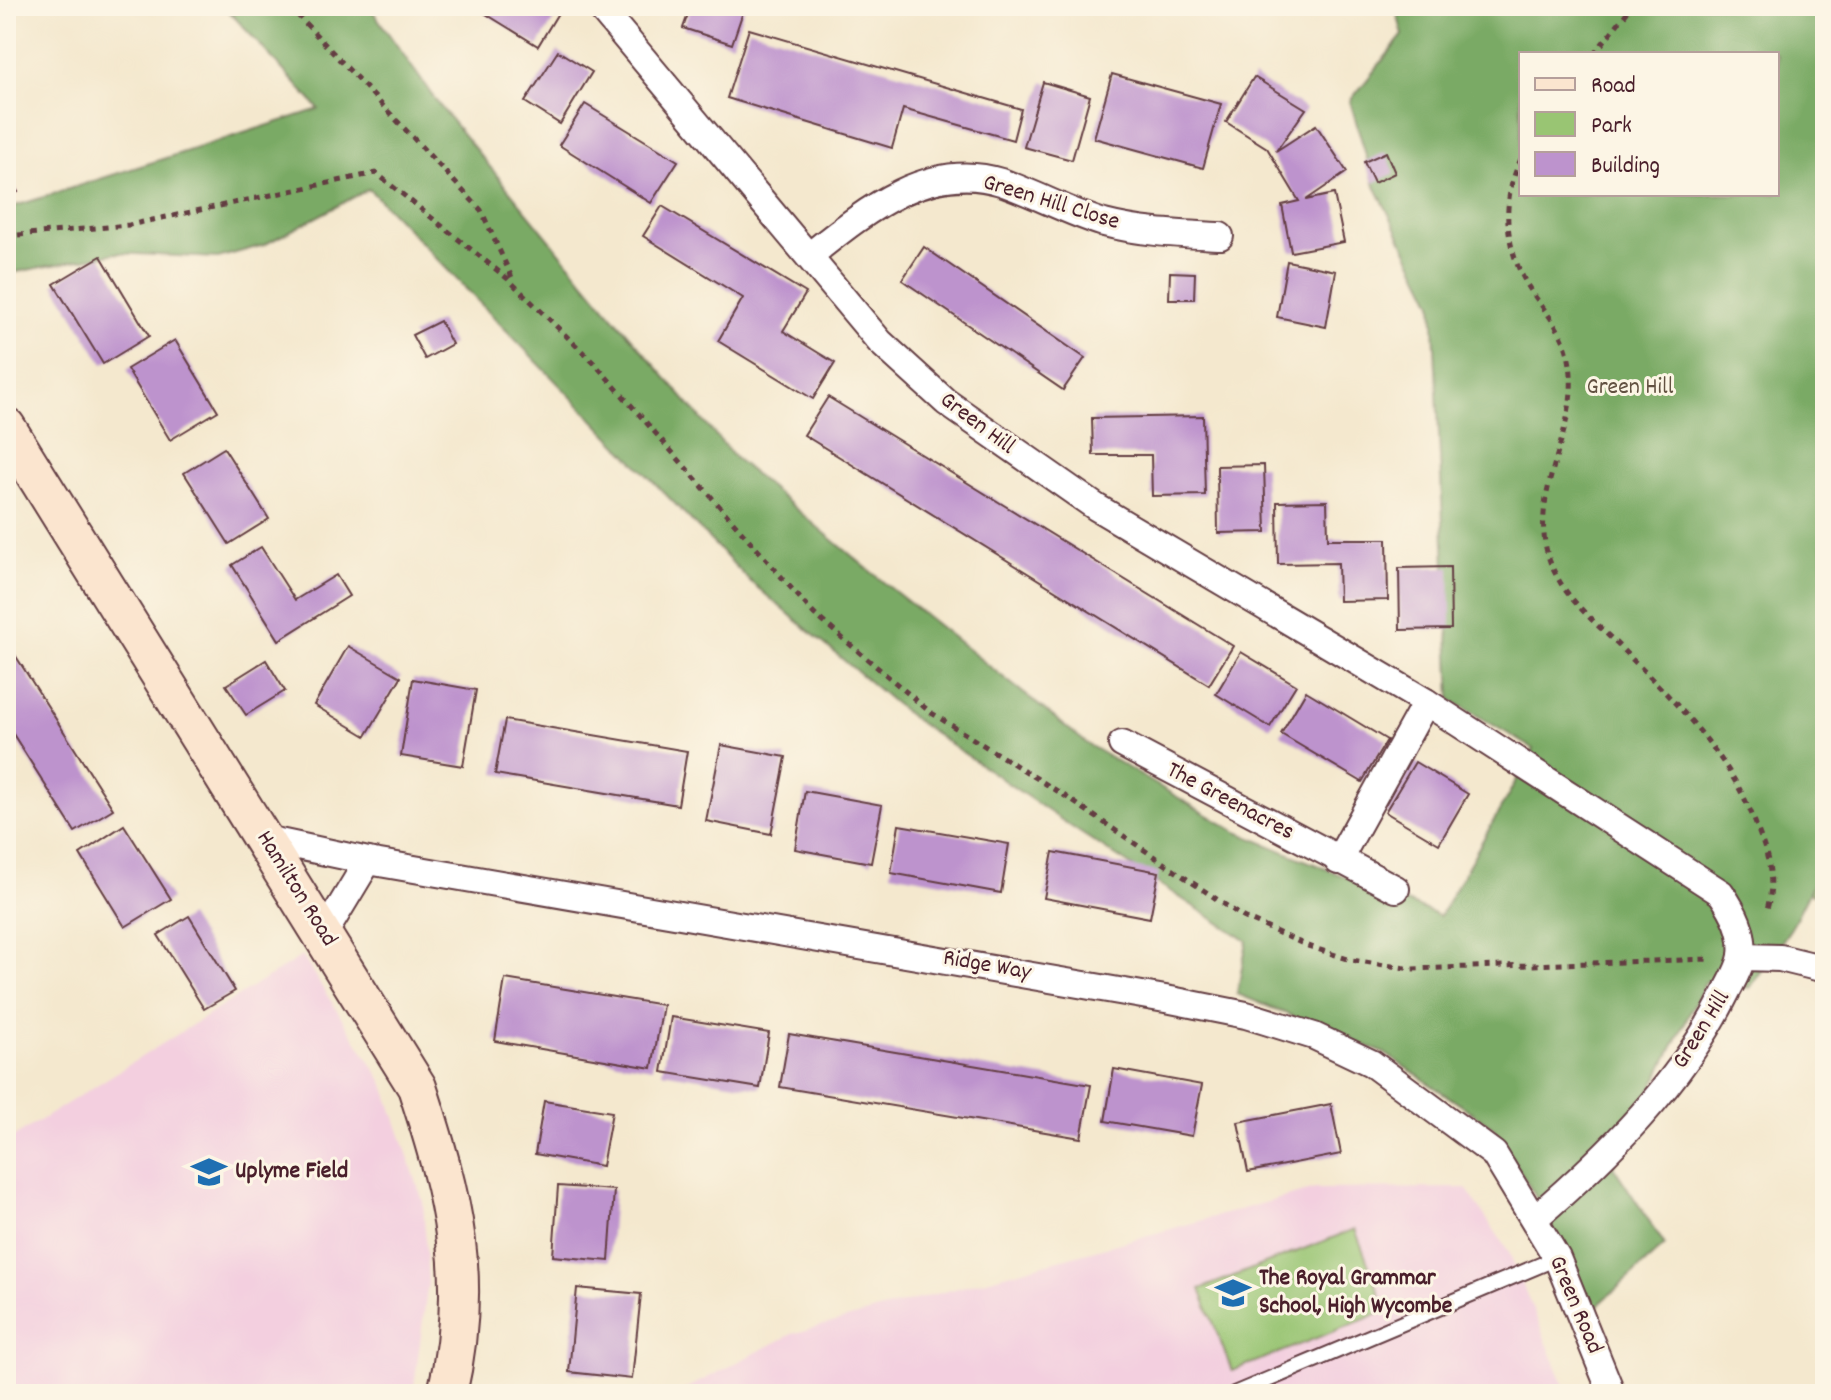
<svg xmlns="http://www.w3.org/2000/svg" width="1831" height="1400" viewBox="0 0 1831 1400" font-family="Dekko,sans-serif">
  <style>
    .built { fill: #f3cfdf }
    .green { fill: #99c573; stroke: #72724f; stroke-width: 2 }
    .forest { fill: #7aaa65; stroke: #626448; stroke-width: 2; fill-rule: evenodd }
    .building { fill: #bd93cd }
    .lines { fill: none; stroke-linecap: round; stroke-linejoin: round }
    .lane-casing { stroke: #643d43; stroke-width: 18 }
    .street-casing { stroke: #643d43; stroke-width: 30 }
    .secondary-casing { stroke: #643d43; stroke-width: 42 }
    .path { stroke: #643d43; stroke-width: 5; stroke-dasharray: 6 6; stroke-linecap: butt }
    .lane { stroke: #fff; stroke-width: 14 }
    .street { stroke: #fff; stroke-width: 26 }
    .secondary { stroke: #fbe5cf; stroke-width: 38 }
    .labels { text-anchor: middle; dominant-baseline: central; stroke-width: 6; stroke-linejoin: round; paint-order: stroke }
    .street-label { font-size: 24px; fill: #4a1f2b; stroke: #fcf5e5 }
    .park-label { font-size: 24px; fill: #625141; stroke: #fcf5e5 }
    .poi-label { font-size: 24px; font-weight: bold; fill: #4a1f2b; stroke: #fcf5e5; text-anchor: start }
  </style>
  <rect width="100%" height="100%" fill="#fcf5e5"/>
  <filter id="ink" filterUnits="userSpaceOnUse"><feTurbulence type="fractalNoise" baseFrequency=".0125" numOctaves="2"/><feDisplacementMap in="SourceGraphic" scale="16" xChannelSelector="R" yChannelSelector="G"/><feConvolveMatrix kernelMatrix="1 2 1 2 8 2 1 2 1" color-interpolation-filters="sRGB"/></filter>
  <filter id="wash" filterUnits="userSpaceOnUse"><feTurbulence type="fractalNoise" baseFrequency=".006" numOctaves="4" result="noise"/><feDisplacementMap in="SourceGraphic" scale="32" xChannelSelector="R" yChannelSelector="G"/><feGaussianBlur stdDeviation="1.8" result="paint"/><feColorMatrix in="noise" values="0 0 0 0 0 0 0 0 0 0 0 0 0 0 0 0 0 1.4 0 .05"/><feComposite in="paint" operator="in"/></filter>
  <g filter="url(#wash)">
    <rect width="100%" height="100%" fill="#f4e8ce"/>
    <g class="built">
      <polygon points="302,956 383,1082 423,1201 428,1283 413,1394 6,1394 6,1142"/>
      <polygon points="1466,1188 1509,1252 1568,1394 676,1394 792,1334 1315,1189"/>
    </g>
    <g class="green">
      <polygon points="1825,287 1825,510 1822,412"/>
      <polygon points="1825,860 1825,896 1808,893"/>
      <polygon points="1355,1229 1386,1311 1232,1371 1200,1289"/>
    </g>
    <path class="forest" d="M224,6H369L439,105L605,307L735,458L888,586L1089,745L1237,832L1440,916L1534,749L1451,700L1433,303L1375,186L1350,101L1403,35L1395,6H1825L1822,412L1825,860L1791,928L1750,988L1706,981L1613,1166L1665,1245L1594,1309L1534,1194L1493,1127L1384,1053L1237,994L1247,941L1076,830L911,717L751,582L369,189L264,245L218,258L116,253L6,274V209L319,109ZM1521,54H1777V194H1521Z"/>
    <g id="blocks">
      <g class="building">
        <polygon points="473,6 546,6 558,13 538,46"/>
        <polygon points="691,6 745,6 732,44 683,28"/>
        <polygon points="749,29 1021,109 1013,140 903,109 892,148 727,98"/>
        <polygon points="558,51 592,72 560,124 525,102"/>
        <polygon points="1112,74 1221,104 1203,168 1094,138"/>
        <polygon points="1254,77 1306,109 1276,151 1316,125 1347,172 1306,200 1334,194 1344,242 1291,252 1282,205 1299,201 1267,148 1226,122"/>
        <polygon points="1043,82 1090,96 1072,160 1024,147"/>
        <polygon points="585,104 678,161 651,203 559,145"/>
        <polygon points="1386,152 1395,173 1374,183 1364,162"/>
        <polygon points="6,174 18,192 6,200"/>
        <polygon points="662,206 806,293 783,331 835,363 813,399 718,341 743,298 643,236"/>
        <polygon points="924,247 1085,358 1063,390 902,280"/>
        <polygon points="101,256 149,336 103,364 54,284"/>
        <polygon points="1287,261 1336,271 1326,327 1277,317"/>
        <polygon points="1170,272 1195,273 1194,299 1169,299"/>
        <polygon points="440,321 452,344 425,359 412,335"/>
        <polygon points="175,340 218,411 170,440 127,369"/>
        <polygon points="828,397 1233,646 1209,685 804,435"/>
        <polygon points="1203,416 1205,495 1152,496 1151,455 1093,455 1092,418"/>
        <polygon points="224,448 269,519 229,544 184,473"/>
        <polygon points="1264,465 1266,532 1218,533 1217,466"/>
        <polygon points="1327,501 1328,539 1387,539 1388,600 1339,601 1338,563 1278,564 1277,502"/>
        <polygon points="261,547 295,600 336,575 349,596 279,640 232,565"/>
        <polygon points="1450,567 1451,629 1400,630 1399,568"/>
        <polygon points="348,646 401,677 366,736 314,705"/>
        <polygon points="10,647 113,809 75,832 6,723 6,650"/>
        <polygon points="1241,652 1296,685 1270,727 1216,694"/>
        <polygon points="266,660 285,691 246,715 226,685"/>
        <polygon points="413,679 476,690 463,766 401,756"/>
        <polygon points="1306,691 1387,740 1362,782 1281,734"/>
        <polygon points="505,720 687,751 678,805 495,774"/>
        <polygon points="721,745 786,757 771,834 706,821"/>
        <polygon points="1415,762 1468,794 1439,844 1385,812"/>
        <polygon points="805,791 882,805 871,863 795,849"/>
        <polygon points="124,825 171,899 125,927 80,854"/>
        <polygon points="899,825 1009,844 1001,893 891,873"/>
        <polygon points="1053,852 1159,872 1150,918 1044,898"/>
        <polygon points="189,916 235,991 204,1009 158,935"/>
        <polygon points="505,979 663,1005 652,1068 495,1041"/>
        <polygon points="671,1017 769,1033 760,1088 662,1072"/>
        <polygon points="789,1034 1091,1085 1081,1138 780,1087"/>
        <polygon points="1114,1069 1202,1085 1192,1136 1105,1121"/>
        <polygon points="544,1101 612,1112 602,1166 535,1154"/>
        <polygon points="1331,1104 1341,1154 1248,1172 1238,1122"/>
        <polygon points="558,1186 614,1190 609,1261 553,1256"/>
        <polygon points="577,1288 641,1294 632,1379 569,1372"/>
      </g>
    </g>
  </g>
  <g filter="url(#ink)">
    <use href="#blocks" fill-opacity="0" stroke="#643d43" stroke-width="2"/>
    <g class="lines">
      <g class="lane-casing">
        <polyline id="lane" points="1234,1394 1557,1258"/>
      </g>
      <g class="street-casing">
        <g id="street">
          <path d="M599,6L880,342L946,402L1096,507L1426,702L1721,893C1734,912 1745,932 1742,956C1740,969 1731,983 1725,995C1682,1082 1607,1156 1535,1218"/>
          <path d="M809,256C863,213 927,159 1001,182C1036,194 1068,212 1104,223C1142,233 1181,234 1220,236"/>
          <polyline points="1122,744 1396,889"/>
          <polyline points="265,839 368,861 1171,1000 1246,1015 1314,1036 1371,1063 1494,1154 1557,1258 1612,1394"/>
          <polyline points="1338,861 1426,702"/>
          <polyline points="324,934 368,861"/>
          <polyline points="1742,957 1780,958 1825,969"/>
        </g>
      </g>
      <g class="secondary-casing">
        <path id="secondary" d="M6,427L417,1087C453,1198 474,1278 447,1394"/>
      </g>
      <g class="path">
        <polyline points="289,6 481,210 514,282"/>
        <polyline points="1594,54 1632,6"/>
        <path d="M1521,159C1501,200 1504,246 1528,286C1539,304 1556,322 1564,342C1596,426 1509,499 1560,582C1573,604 1598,625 1617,644C1673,700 1731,754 1758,830C1769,859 1776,882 1766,912"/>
        <polyline points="6,236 129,225 376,173 508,279 595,364 814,614 930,712 1062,794 1243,917 1308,946 1351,960 1412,969 1711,959"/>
      </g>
      <use href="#lane" class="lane"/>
      <use href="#street" class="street"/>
      <use href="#secondary" class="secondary"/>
    </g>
  </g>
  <defs>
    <g id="school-bare" transform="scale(2.76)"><path d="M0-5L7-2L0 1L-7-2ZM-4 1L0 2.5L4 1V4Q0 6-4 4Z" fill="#1f6fb2" stroke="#fcf5e5" stroke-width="2.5" paint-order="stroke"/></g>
  </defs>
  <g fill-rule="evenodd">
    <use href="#school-bare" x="209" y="1172"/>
    <use href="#school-bare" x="1233" y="1293"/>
  </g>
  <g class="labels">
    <g class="street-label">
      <text transform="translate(1051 203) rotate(17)">Green Hill Close</text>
      <text transform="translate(977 424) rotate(37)">Green Hill</text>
      <text transform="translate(1230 802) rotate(28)">The Greenacres</text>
      <text transform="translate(296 889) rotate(58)">Hamilton Road</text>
      <text transform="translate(987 966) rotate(10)">Ridge Way</text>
      <text transform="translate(1702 1030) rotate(-58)">Green Hill</text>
      <text transform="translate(1575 1305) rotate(67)">Green Road</text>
    </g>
    <g class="park-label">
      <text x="1630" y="388">Green Hill</text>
    </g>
    <g class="poi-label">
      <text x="235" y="1172">Uplyme Field</text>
      <text x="1259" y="1279">The Royal Grammar<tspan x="1259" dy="28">School, High Wycombe</tspan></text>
    </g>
  </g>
  <rect width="1831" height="1400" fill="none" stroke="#fcf5e5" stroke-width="32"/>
  <rect x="1519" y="52" width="260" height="144" fill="#fcf5e5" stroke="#b59f9b" stroke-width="2"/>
  <rect x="1535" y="78" width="40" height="12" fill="#fbe5cf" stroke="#b59f9b" stroke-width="2"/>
  <text x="1591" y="92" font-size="24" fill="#4a1f2b">Road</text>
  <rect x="1535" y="112" width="40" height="24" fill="#99c573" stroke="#b59f9b" stroke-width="2"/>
  <text x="1591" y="132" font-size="24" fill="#4a1f2b">Park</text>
  <rect x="1535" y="152" width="40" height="24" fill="#bd93cd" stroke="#b59f9b" stroke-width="2"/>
  <text x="1591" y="172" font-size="24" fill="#4a1f2b">Building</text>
</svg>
